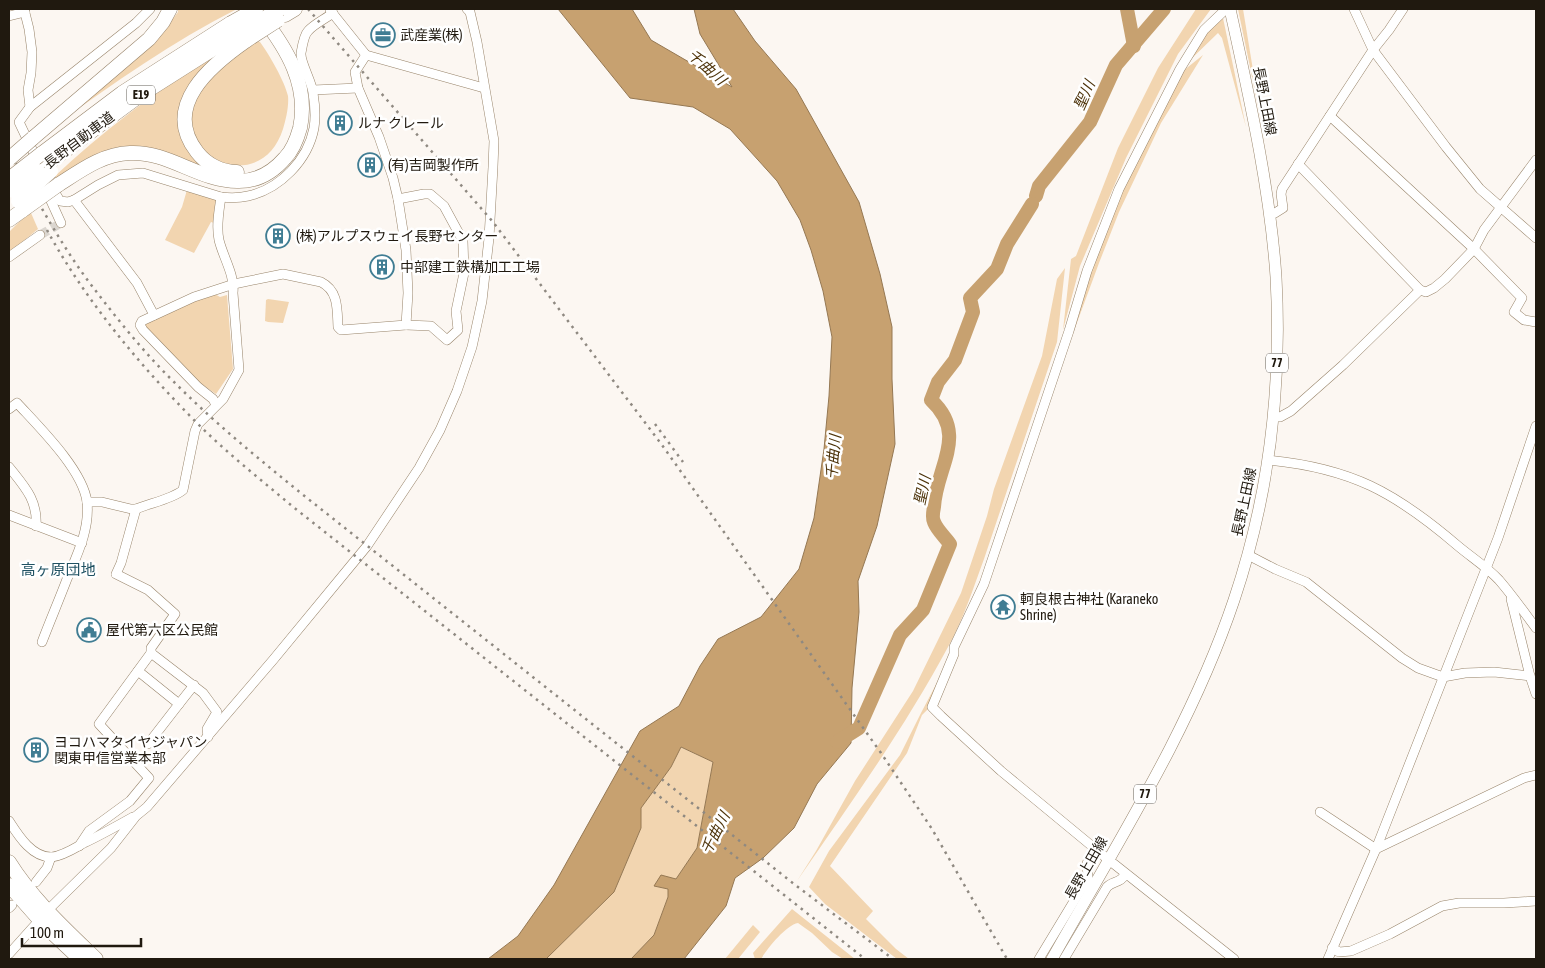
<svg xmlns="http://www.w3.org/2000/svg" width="1545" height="968" viewBox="0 0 1545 968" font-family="'Asap Condensed','Noto Sans JP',sans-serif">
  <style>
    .green { fill: #f2d5b0 }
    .water { fill: #c7a170; stroke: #957853 }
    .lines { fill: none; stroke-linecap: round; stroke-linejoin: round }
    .river { stroke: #c7a170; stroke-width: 14 }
    .minor-tunnel { stroke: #dbd6d0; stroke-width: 9; stroke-dasharray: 9 4.5; stroke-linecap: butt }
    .minor-casing { stroke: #98846a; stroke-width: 10 }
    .major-casing { stroke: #98846a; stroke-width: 12 }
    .highway-casing { stroke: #98846a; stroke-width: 15 }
    .minor { stroke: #fff; stroke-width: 9 }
    .major { stroke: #fff; stroke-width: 11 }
    .highway { stroke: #fff; stroke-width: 14 }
    .rail { stroke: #8f8981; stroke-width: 2.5; stroke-dasharray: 2.5 5; stroke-linecap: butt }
    .highway-bridge-casing { stroke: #98846a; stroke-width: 15; stroke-linecap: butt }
    .highway-bridge { stroke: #fff; stroke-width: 14 }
    .labels { text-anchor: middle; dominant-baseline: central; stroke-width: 5; stroke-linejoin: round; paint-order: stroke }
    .shield { fill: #fff; stroke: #635e57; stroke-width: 1 }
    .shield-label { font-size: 12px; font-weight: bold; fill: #20190f }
    .poi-label { font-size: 14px; fill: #20190f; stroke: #fff; text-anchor: start }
    .street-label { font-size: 14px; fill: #20190f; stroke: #fff }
    .water-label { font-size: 15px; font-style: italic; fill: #4e340b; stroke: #fff }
    .neighbourhood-label { font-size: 15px; fill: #205263; stroke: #fff }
  </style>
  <rect width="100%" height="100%" fill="#fcf7f2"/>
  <g class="green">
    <path d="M178,9H237C173,41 114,83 57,124L163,32L178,12Z"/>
    <polygon points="1196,9 1211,9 1178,54 1126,158 1080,266 1063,330 1071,259 1076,256 1118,148 1158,68"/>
    <polygon points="1238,9 1243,9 1262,125"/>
    <polygon points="1218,18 1223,18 1246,127 1222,38 1218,33 1188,62 1197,46"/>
    <path d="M257,41L260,42C269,54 285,82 288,96C289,106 286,119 283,129C274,157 253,170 225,164C216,162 205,157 200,149C197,145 196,139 194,134C192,127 190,120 191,112C198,80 231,57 257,41Z"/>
    <polygon points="1203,55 1161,123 1119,212 1099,263 1058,374 1087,276 1115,206 1183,71"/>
    <path d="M212,57L213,60L201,71L182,138L189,152L202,167L136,148L56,181L54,177C102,132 155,91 212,57Z"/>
    <polygon points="187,190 216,199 217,202 214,223 211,222 194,253 165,240 182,207"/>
    <polygon points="31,213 38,229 9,253 9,232 20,221"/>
    <path d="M1065,268L1057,342L984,559C973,589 963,620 948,647C904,729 850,804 797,881L816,851L855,781L913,691L961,593L987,516L994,489L1042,356L1057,279Z"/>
    <polygon points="213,293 220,297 227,295 233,369 216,394 200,383 146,328 146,323"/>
    <polygon points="268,299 289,302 283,323 268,322 265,321 266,300"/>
    <polygon points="950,658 929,708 922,715 907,753 830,866 873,911 866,919 896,949 909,959 897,959 825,904 809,887 829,851 900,755 921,713"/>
    <polygon points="680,747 713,762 697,848 676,879 654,886 668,889 668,897 654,935 631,959 546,959 614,892 641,828 641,808 671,767"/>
    <path d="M792,909L855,959H843L832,952L812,933L798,923C786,925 767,949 761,959H755L753,953Z"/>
    <polygon points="753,925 760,932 738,959 725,959"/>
  </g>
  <polygon class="water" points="558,9 632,9 651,40 732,87 700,34 694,9 733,9 755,41 796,89 859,202 880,274 892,327 892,379 895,444 877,526 858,581 859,612 852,688 851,743 817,784 794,828 763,858 735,878 726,906 684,959 631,959 654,935 668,897 668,889 654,886 661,875 676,879 697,848 713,762 681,747 671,767 641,808 641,828 614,892 546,959 488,959 518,936 554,885 640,731 679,706 700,666 718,639 761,617 799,569 814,518 824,449 829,396 832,337 823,291 811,250 800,220 777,181 730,129 693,107 630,98"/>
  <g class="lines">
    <g class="river">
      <polyline points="1127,9 1134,46"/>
      <polyline points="1036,196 1039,186 1090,122 1116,65 1164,9"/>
      <path d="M837,742L859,728L900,635L923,610L950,544C945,537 937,530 934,522C932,518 933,512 934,507C936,467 969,435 931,400L938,382L955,360L973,312L970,298L997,269L1007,244L1032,204"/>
    </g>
    <polyline class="minor-tunnel" points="40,235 61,223"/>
    <g class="minor-casing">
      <g id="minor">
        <polyline points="24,9 29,29 32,52 31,73 28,90 30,107"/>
        <polyline points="1226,9 1204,30 1180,69 1119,189 1087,271 1069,331 984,584 954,647 954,654 932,707 941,716 1001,771 1104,856 1108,861 1114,864 1234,959"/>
        <polyline points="1354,9 1373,50 1446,147 1480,189 1536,238"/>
        <polyline points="330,10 366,55 484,88"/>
        <polyline points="9,16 25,12"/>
        <polyline points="313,90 358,88"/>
        <polyline points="1330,116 1474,249 1522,298 1514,312 1524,320 1536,322"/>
        <polyline points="38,162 19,122 30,107 136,23 150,9"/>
        <polyline points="1298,164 1420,290 1426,292 1434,288 1445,279 1474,249 1484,230 1536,160"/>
        <path d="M51,186L60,201L68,202L74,200L98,185L118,175L143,173L221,197C230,198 239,198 248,196C280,189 308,160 314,128C316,116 315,105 313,93C312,82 300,62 301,53C302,47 304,35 308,31C314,24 325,19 333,13"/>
        <polyline points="46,190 61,223"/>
        <polyline points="398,199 424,194 430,194 444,206 463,241 464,273 456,311 458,330 447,340 431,326 406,325"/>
        <polyline points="74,200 137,283 154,315"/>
        <polyline points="1269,214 1275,213 1283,208 1281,194 1282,189 1373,50 1389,30 1403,9"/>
        <polyline points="9,257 40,235"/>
        <path d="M216,405L213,399L198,387L143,330L140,325L142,321L194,297L234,284L283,274L321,282C339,291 337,310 338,327L341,330L406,325L408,293L406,250L398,199L393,178L379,137L358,88L355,72L366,55"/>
        <path d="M9,409L17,403C39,427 83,470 87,502C90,529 77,555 67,579C59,600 50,621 42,642"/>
        <polyline points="1273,417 1280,417 1291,411 1343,365 1420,290"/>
        <path d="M1268,460C1351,468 1395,492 1458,546C1471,557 1487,567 1499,580C1512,595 1524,612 1536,628"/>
        <path d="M9,467C24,486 38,500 36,526"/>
        <path d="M87,502H102L131,509H136C151,503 172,499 183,490L195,431L198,424L223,399L239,370L233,293C235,275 223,257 219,240C216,226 219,211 221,197"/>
        <polyline points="9,515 82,543"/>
        <polyline points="1248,555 1275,569 1306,582 1402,658 1418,668 1443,677 1465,673 1494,672 1530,676"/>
        <polyline points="1511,599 1530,676 1536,694"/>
        <polyline points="151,653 203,693 217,712 207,729 208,737"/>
        <polyline points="138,671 179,704 148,744"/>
        <polyline points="179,704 194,685"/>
        <polyline points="1320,812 1376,849"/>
        <path d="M9,821C18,835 32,858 52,857C63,856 75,848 84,843C101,835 117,826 133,817"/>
        <polyline points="79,846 89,831 130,801 149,778 99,724 151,653 151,648 175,614 148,590 116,574 121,563 136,509"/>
        <polyline points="1376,849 1524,778 1536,775"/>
        <polyline points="36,882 47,868 51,857"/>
        <polyline points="52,906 111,848 136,816 147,807 273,660 367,546 419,468 440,430 457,391 472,347 482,301 489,238 493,167 494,141 477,42 470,12 467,9"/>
        <polyline points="9,908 12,905"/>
        <polyline points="1332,948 1339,952 1351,951 1390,934 1442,906 1459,903 1504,903 1536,901"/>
        <polyline points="9,954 35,925"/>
        <polyline points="1039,959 1088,878 1087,863 1095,850"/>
        <path d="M1064,959L1107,887C1112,881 1122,883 1125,874"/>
        <polyline points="1328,959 1376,849 1498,538 1536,426"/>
      </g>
    </g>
    <g class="major-casing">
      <path id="major" d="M1052,959C1117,843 1191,728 1234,600C1269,496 1282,386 1276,277C1270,188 1249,96 1230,9"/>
    </g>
    <g class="highway-casing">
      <g id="highway">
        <polyline points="285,15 295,9"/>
        <polyline points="33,138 149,39 163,22 170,9"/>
        <polyline points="41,154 122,93 231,23"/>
        <polyline points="47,164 139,96 240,32"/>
        <path d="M237,172C222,172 207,165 197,152C161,106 211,65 247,40"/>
        <path d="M58,185C80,171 102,154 130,153C169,151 200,182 239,181C258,181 273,172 285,158C293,150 297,139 300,128C309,85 287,49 262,17"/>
        <polyline points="9,220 23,210"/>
        <path d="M9,862C32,899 65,929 96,959"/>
        <polyline points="9,885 46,927 80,959"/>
      </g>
    </g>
    <use href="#minor" class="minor"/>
    <use href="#major" class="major"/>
    <use href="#highway" class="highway"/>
    <g class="rail">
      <polyline points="308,9 493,222 662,445 881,753 932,829 1007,959"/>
      <path d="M9,150C35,196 60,244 92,286C118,320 146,355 176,384C216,424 259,459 302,494L794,884L893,959"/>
      <path d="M47,230C85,300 141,367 198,424C227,453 260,479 292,506L865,959"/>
      <polyline points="655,424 683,462"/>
    </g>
    <g class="highway-bridge-casing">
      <g id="highway-bridge">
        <polyline points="231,23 256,9"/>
        <polyline points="240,32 280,9"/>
        <polyline points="247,40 278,20"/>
        <polyline points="9,159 33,138"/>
        <polyline points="9,179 41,154"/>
        <polyline points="13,191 38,171"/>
        <polyline points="18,201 51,171"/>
        <polyline points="23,210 58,185"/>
      </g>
    </g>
    <use href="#highway-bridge" class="highway-bridge"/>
  </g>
  <defs>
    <g id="office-ring" transform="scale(1.25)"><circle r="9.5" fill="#fff" stroke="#407d93" stroke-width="1.5"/><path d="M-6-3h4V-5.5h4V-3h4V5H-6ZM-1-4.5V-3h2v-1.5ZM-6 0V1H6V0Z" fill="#407d93"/></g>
    <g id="building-ring" transform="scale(1.25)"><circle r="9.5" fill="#fff" stroke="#407d93" stroke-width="1.5"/><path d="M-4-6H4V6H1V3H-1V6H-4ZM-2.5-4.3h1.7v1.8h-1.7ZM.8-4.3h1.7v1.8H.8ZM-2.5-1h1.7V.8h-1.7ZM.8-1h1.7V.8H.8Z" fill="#407d93"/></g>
    <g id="temple-ring" transform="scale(1.25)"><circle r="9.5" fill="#fff" stroke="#407d93" stroke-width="1.5"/><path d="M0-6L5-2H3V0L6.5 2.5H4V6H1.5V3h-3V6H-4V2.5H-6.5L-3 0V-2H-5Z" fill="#407d93"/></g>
    <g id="civic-ring" transform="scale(1.25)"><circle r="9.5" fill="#fff" stroke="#407d93" stroke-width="1.5"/><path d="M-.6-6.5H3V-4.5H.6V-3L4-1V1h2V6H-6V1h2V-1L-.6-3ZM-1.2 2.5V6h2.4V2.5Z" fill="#407d93"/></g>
  </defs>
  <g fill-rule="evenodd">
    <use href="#office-ring" x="383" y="35"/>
    <use href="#building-ring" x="340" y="123"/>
    <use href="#building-ring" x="370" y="165"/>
    <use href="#building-ring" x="278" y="236"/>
    <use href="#building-ring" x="382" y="267"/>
    <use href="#temple-ring" x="1003" y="607"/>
    <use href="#civic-ring" x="89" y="630"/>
    <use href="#building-ring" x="36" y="750"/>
  </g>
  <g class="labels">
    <g class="shield">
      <rect x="127" y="85.5" width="28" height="19" rx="4"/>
      <rect x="1266" y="353.5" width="22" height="19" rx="4"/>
      <rect x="1134" y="784.5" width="22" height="19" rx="4"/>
    </g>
    <g class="shield-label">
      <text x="141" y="95">E19</text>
      <text x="1277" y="363">77</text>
      <text x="1145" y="794">77</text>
    </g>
    <g class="poi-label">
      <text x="400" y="35">武産業(株)</text>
      <text x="358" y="123">ルナ クレール</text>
      <text x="388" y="165">(有)吉岡製作所</text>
      <text x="296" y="236">(株)アルプスウェイ長野センター</text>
      <text x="400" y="267">中部建工鉄構加工工場</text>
      <text x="1020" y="599">軻良根古神社 (Karaneko<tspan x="1020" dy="16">Shrine)</tspan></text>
      <text x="106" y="630">屋代第六区公民館</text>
      <text x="54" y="742">ヨコハマタイヤジャパン<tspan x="54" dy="16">関東甲信営業本部</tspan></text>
    </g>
    <g class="street-label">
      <text transform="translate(1265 101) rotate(79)">長野上田線</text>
      <text transform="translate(79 140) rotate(-37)">長野自動車道</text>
      <text transform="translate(1244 502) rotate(-78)">長野上田線</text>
      <text transform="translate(1086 868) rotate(-60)">長野上田線</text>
    </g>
    <g class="water-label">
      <text transform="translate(707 67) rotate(42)">千曲川</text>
      <text transform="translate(1084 95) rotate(-66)">聖川</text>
      <text transform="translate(833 457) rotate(-85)">千曲川</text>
      <text transform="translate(922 490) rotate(-78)">聖川</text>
      <text transform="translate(715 833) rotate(-63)">千曲川</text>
    </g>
    <g class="neighbourhood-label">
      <text x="58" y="569">高ヶ原団地</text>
    </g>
  </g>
  <rect width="1545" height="968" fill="none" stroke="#20190f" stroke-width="20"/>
  <path d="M22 938v8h119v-8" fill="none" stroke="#20190f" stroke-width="2.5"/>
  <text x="30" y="938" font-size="15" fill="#20190f" stroke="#ffffff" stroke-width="4" paint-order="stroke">100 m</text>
</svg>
